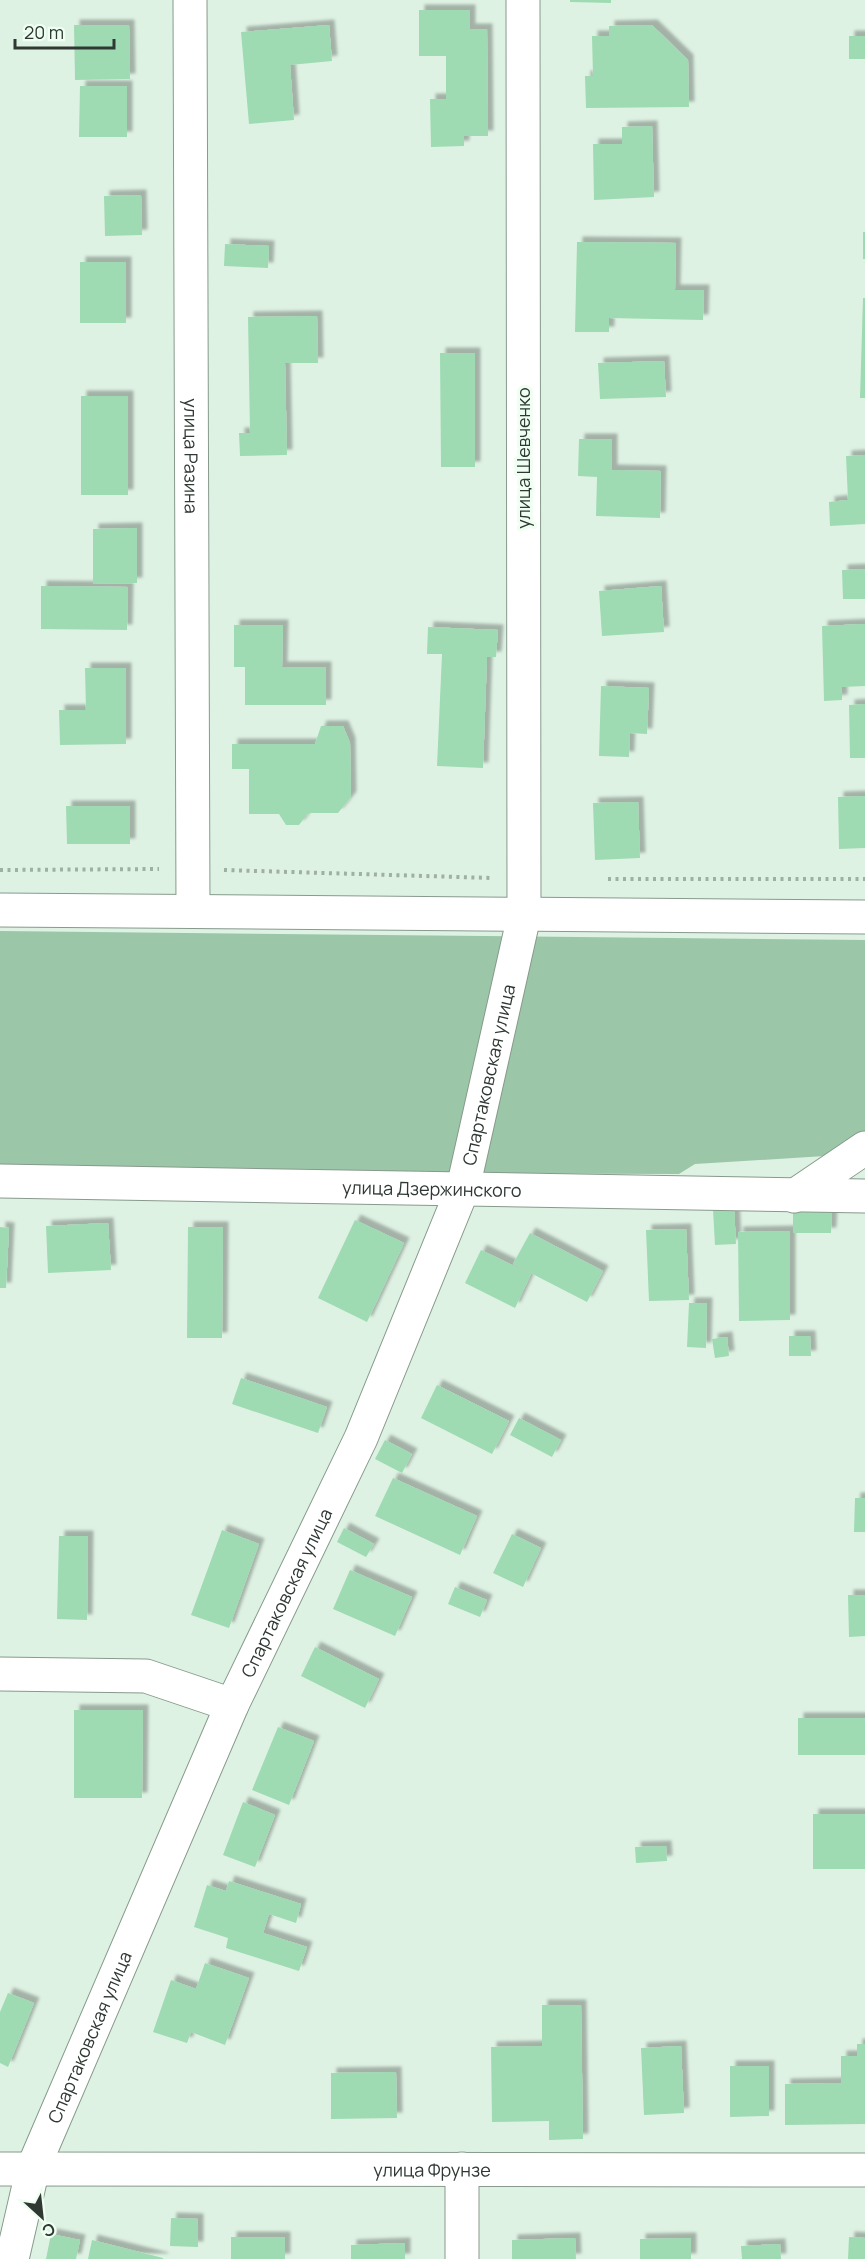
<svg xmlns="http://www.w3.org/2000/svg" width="865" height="2259" viewBox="0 0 865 2259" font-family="Manrope,sans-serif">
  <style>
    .green { fill: #9bc7a8 }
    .building { fill: #9edbb2; filter: url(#shadow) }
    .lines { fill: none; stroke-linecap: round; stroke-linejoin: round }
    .street-casing { stroke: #879a8c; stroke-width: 35 }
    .secondary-casing { stroke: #879a8c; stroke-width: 35 }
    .path { stroke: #9fafa3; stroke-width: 4; stroke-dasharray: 3 4.5; stroke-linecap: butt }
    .street { stroke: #fff; stroke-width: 33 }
    .secondary { stroke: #fff; stroke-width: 33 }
    .labels { text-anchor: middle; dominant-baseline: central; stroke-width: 6; stroke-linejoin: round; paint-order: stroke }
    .street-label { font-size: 18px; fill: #2f3832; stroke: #eefff2 }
  </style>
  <defs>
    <filter id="shadow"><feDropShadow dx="5.5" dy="-5.5" stdDeviation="1.5" flood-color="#0004"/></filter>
  </defs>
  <rect width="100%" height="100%" fill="#def2e3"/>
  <polygon class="green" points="0,931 865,940 865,1133 825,1156 695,1164 679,1174 0,1172"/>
  <g class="building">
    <polygon points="570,0 611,0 611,3 570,2"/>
    <polygon points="419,10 470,10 470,29 487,29 488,136 464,136 464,146 431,147 430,99 446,99 446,56 419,56"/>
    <polygon points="74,25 129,25 130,79 75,80"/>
    <polygon points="329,25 332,61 290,65 294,120 249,124 241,32"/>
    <polygon points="652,25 688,60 689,107 586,108 585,76 593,76 592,36 609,36 609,26"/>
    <rect x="849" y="36" width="16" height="23"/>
    <polygon points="80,86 127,86 127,137 79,137"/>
    <polygon points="652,126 654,197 594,200 593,144 622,144 622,127"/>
    <polygon points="141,195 142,235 105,236 104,196"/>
    <rect x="863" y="232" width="2" height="27"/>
    <polygon points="577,242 676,243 675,290 704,290 703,320 609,318 609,332 575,332"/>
    <polygon points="225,244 269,246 268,268 224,266"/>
    <rect x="80" y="262" width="46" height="61"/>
    <polygon points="863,298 865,298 865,398 860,398"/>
    <polygon points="317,316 318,363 285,363 287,455 240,456 239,433 250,433 248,317"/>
    <polygon points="440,353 475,353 475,467 441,467"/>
    <polygon points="664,361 666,397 600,399 598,363"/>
    <rect x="81" y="396" width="47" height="99"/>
    <polygon points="579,439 612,439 612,470 661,471 660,518 596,516 597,477 578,476"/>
    <polygon points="865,455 865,524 830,526 829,502 848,500 846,456"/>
    <polygon points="137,528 137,583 93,584 93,529"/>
    <polygon points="865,569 865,599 843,599 842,570"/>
    <polygon points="41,586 128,587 127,630 41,629"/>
    <polygon points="661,586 664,632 602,636 599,591"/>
    <polygon points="865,624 865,686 842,687 842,700 824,701 822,626"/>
    <polygon points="234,625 283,625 282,667 326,667 326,705 245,705 245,667 234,667"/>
    <polygon points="428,627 498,630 496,657 487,657 483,768 437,766 442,654 427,654"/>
    <polygon points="85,668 126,668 126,744 60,745 59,710 86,710"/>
    <polygon points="601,686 649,688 647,734 630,733 629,757 599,756"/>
    <polygon points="865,704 865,758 850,758 849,705"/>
    <polygon points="321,726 343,726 350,743 351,797 338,813 308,813 299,825 286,825 279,814 249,814 249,769 232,769 232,744 315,744"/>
    <polygon points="865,796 865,848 839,849 838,797"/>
    <polygon points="638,802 640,858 595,860 593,803"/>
    <polygon points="66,806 130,806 130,844 67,844"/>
    <polygon points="734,1207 736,1244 715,1245 713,1209"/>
    <polygon points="793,1209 832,1209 831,1233 793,1233"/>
    <polygon points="355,1220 404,1243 367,1322 318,1298"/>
    <polygon points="108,1223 111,1270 48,1273 46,1226"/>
    <polygon points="0,1227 9,1228 6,1288 0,1288"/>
    <polygon points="188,1227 223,1227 222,1338 187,1338"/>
    <polygon points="686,1229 689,1300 649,1301 646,1230"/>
    <polygon points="790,1231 790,1320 739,1321 738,1232"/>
    <polygon points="530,1233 603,1271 587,1302 513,1264"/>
    <polygon points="481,1250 531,1274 515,1308 465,1283"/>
    <polygon points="689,1303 707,1303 706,1348 687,1347"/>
    <polygon points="789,1336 810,1336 811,1356 789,1356"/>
    <polygon points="727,1337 729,1356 715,1358 712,1339"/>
    <polygon points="241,1378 327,1407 318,1433 232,1404"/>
    <polygon points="437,1385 509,1421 492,1454 421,1418"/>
    <polygon points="519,1418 561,1440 552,1457 510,1435"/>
    <polygon points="385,1440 412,1454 402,1473 375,1459"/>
    <polygon points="393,1478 477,1516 460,1555 375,1516"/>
    <polygon points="855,1498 865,1498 865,1532 854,1532"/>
    <polygon points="344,1528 374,1544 366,1557 337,1542"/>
    <polygon points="222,1530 259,1544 229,1628 191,1615"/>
    <polygon points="512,1534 541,1548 523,1587 493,1573"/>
    <polygon points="59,1536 88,1536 87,1620 57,1619"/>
    <polygon points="350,1570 412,1597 395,1636 333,1609"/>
    <polygon points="455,1587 487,1600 480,1617 448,1604"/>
    <polygon points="848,1595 865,1595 865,1636 849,1637"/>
    <polygon points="315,1647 379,1679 365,1708 301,1676"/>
    <polygon points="74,1710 143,1710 142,1798 74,1798"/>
    <rect x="798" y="1718" width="67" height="37"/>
    <polygon points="278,1727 314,1741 289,1805 252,1790"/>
    <polygon points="243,1802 275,1815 255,1867 223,1855"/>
    <rect x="813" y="1814" width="52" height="55"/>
    <polygon points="666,1846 667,1861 636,1863 635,1847"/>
    <polygon points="229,1881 301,1904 296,1923 269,1914 263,1933 307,1947 299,1971 226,1948 228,1938 194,1927 207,1885 226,1891"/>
    <polygon points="205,1963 249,1978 225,2045 191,2032 187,2043 153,2032 171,1980 196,1989"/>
    <polygon points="8,1993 34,2003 8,2067 0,2063 0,2012"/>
    <polygon points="542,2005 581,2005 583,2139 549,2140 549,2121 492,2122 491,2047 542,2046"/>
    <polygon points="857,2044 865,2044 865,2124 785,2125 785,2084 841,2083 841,2056 857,2056"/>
    <polygon points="681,2046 684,2113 644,2115 641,2048"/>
    <polygon points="730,2066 769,2066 769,2116 730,2117"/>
    <polygon points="396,2072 397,2118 331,2119 331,2073"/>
    <polygon points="171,2218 198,2219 198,2247 170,2246"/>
    <polygon points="51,2234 80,2240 76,2259 46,2259"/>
    <rect x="231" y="2237" width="54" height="22"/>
    <polygon points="849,2237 865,2238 865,2259 848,2259"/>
    <polygon points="575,2238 576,2259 512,2259 512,2240"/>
    <polygon points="691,2238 691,2259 640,2259 640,2239"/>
    <polygon points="92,2240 163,2258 163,2259 88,2259"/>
    <polygon points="405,2243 405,2259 351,2259 351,2245"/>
    <polygon points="780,2244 781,2259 742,2259 741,2246"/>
  </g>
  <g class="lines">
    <g class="street-casing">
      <g id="street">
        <path id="s1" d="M190,0L193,911"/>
        <path id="s2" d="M0,1181L865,1196"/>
        <polyline points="794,1196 865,1148"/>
        <polyline points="0,1674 146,1676 232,1705"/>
        <path id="s3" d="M0,2169L865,2170"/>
        <polyline points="462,2169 462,2259"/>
        <path id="s4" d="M12,2259L33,2168L232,1705L361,1438L463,1188L524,916L523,0"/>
      </g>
    </g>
    <g class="secondary-casing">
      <polyline id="secondary" points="0,910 865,917"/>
    </g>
    <g class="path">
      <polyline points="0,870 159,869"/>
      <polyline points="224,870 492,878"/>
      <polyline points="608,879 865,879"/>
    </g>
    <use href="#street" class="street"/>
    <use href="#secondary" class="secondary"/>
  </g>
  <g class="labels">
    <g class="street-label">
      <text stroke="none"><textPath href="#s1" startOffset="456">улица Разина</textPath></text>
      <text transform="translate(523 458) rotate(-90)">улица Шевченко</text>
      <text stroke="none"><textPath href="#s4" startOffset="1280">Спартаковская улица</textPath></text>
      <text stroke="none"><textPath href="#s2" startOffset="432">улица Дзержинского</textPath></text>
      <text stroke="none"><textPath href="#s4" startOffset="722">Спартаковская улица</textPath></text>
      <text stroke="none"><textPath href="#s4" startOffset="236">Спартаковская улица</textPath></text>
      <text stroke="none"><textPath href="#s3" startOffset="432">улица Фрунзе</textPath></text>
    </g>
  </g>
  <g transform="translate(42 2217) rotate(153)" stroke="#eefff2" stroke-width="4.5" paint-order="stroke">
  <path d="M0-4.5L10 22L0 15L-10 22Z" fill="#2f3832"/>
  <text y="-9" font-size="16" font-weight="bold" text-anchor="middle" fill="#2f3832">С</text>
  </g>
  <path d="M15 39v9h99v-9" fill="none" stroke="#2f3832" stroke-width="3"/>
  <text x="24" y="39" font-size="18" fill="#2f3832" stroke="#eefff2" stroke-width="4.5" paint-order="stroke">20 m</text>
</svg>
